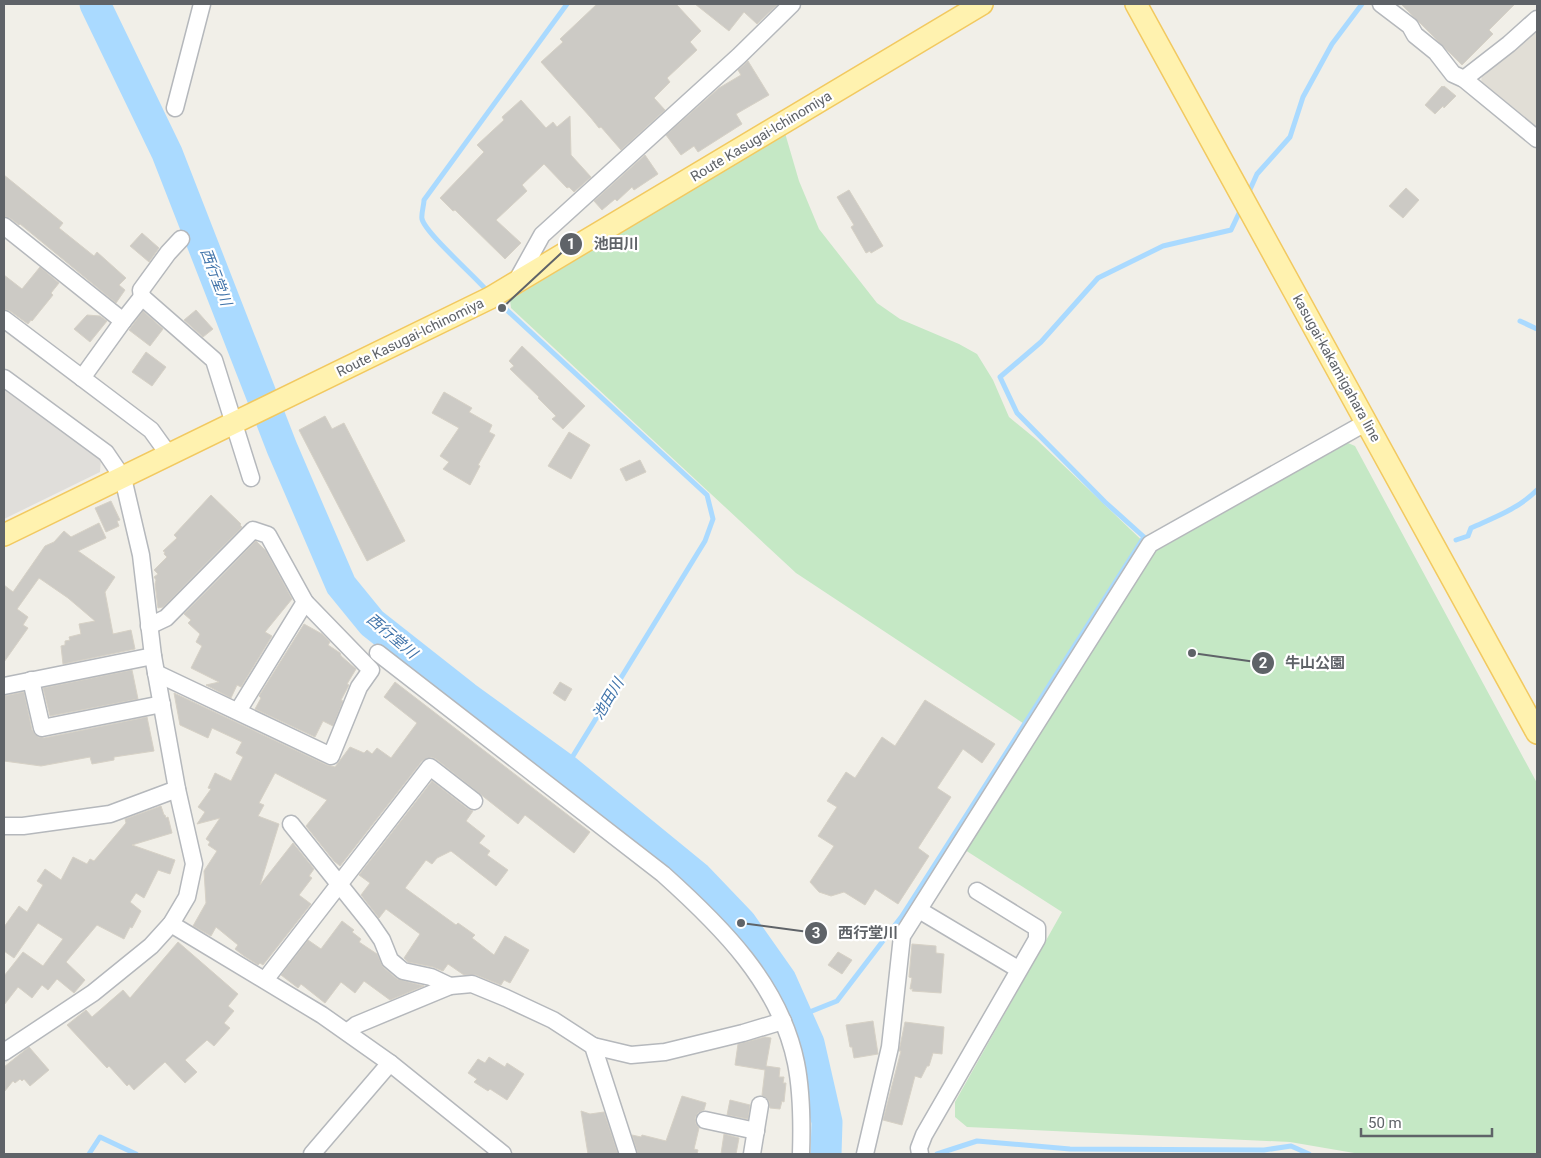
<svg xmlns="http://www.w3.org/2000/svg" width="1541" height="1158" viewBox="0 0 1541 1158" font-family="Roboto,'Noto Sans JP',sans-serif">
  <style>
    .industrial { fill: #e0deda }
    .education { fill: #e1ded6 }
    .green { fill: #c5e8c5 }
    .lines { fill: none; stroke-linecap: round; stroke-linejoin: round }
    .stream { stroke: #aadaff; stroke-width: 5 }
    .river { stroke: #aadaff; stroke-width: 31 }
    .building { fill: #cccac5; stroke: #d6d1c6 }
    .minor-casing { stroke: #b5b8bc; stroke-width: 19 }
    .major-casing { stroke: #f2c960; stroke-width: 24 }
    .minor { stroke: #fff; stroke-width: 16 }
    .major { stroke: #fff2af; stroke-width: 21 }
    .labels { text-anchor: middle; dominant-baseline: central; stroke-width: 4.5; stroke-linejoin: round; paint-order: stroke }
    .street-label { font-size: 14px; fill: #5f6368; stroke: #fff }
    .water-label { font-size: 15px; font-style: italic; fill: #4174aa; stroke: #fff }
    .leader { fill: none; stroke: #5f6368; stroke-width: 2 }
    .callout-dot { fill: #5f6368; stroke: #fff; stroke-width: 2 }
    .mark-label { font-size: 15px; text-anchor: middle; font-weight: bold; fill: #fff }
    .callout-label { font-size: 15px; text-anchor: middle; font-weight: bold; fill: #5f6368; stroke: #fff; stroke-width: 4.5; stroke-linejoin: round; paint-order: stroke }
  </style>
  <rect width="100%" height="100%" fill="#f1efe8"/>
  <polygon class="industrial" points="4,387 101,458 100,472 4,519"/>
  <polygon class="education" points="1537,25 1537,131 1481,85 1482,72"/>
  <polygon class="green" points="785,133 799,181 819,229 877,303 900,319 959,344 977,354 993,380 1009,417 1037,440 1154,552 1348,443 1355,446 1537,783 1537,1154 1360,1154 1290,1142 967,1127 955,1117 955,1102 1062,912 965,850 1038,733 796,573 511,308 510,300"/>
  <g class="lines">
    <g class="stream">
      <polyline points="1248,194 1257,174 1290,137 1303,97 1332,44 1362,4"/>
      <path d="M489,293C476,277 426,234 422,219C421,214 424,205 424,200L567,4"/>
      <polyline points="497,301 707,495 713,519 705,541 565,769"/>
      <polyline points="1520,321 1537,329"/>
      <path d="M1456,540L1468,536L1471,528C1495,517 1518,509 1537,490"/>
      <polyline points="797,1017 837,1001 902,916 1144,537 1105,502 1017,413 1000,377 1041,342 1098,278 1163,246 1231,230 1241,209"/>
      <polyline points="89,1154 100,1137 136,1154"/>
      <polyline points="937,1154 977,1141 1070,1149 1264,1150 1291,1146 1309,1154"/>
    </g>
    <polyline class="river" points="95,4 167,153 282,448 341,585 372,623 466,697 565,769 697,877 741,923 781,980 809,1043 827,1122 826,1154"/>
  </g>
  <g class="building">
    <polygon points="597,4 676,4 701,31 690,42 697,50 667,78 670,82 654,98 665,110 621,150 601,127 599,128 591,118 541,62 563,42 560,39"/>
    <polygon points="695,4 778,4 757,24 744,12 729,31"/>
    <polygon points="1401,4 1515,4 1489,30 1493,34 1462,65"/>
    <polygon points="748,61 769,95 736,114 742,124 698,152 694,146 681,155 666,135 719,88 741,75 738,70"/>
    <polygon points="1442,86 1443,87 1444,86 1456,96 1444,108 1443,106 1435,114 1425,105"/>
    <polygon points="521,100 546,128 553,122 557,127 570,116 571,155 591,177 574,192 569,187 567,188 544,164 522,185 527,191 496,220 521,243 505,259 455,210 453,211 440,198 484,152 477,145 504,120 502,117"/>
    <polygon points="645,155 658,174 634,190 632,187 617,201 615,199 602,210 594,201"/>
    <polygon points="4,175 63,223 59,228 94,256 97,252 126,278 119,285 125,290 116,303 20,224 19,225 10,218 4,216"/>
    <polygon points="1406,188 1419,200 1403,218 1389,206"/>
    <polygon points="849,190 883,246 871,253 870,251 866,253 851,227 854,225 837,197"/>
    <polygon points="142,233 159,248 149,262 130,246"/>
    <polygon points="40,267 59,283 51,293 53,295 32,321 31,320 28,324 10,311 4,309 4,275 22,289"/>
    <polygon points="196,310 213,329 203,337 184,320"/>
    <polygon points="143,311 163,329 150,346 129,330"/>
    <polygon points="87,315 100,316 107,321 90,342 74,329"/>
    <polygon points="522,346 585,406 563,429 552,419 556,416 538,398 539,397 510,369 514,366 509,361"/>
    <polygon points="146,352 166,367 152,386 132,372"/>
    <polygon points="444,392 472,408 469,412 492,425 489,432 495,435 478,465 480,466 470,485 443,469 449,462 440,456 459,428 432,413"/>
    <polygon points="325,416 332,429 344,423 405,541 367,561 299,430"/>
    <polygon points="569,432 590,445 571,479 548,466"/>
    <polygon points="640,460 646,472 626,481 620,469"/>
    <polygon points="211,495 241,524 240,525 242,527 163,607 158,608 155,584 156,580 154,577 158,574 154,570 167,557 164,554 165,552 163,551 177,538 174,535"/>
    <polygon points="111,501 120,520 117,521 119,526 106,532 95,508"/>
    <polygon points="99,523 106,538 78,551 115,577 105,592 113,634 131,630 135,649 63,664 61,646 65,645 65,641 70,640 69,637 81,634 79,624 95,621 68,598 39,578 17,609 28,617 23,625 28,628 4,662 4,585 13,592 45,546 54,542 64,531 71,537"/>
    <polygon points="256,541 266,551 292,599 265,632 272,636 241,687 237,685 231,698 206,685 219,682 191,668 202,646 196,642 200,634 188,623 191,620 184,614"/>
    <polygon points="304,624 322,634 330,642 328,645 340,653 341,656 356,669 347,684 349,685 341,700 343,701 333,726 323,721 315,737 255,709 261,698 259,696"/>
    <polygon points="132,670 138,699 50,716 43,688"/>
    <polygon points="395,682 590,832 574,853 525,815 518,824 436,759 431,757 422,761 340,866 334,861 306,826 327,800 275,773 259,803 264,805 258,816 279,824 260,885 293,843 314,869 309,876 312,878 299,895 311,904 263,965 260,963 258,965 244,956 235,949 238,945 216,927 211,936 193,926 206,903 204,871 217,851 208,845 210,842 206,839 220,818 197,824 205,812 198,807 211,789 208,788 215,773 231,781 243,757 236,753 242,742 212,728 208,738 180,725 174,693 327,765 335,767 350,747 364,753 367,750 372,754 377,748 391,758 417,723 384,697"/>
    <polygon points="560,682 572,689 565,701 553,693"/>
    <polygon points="24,692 32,730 38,737 44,738 147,717 154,751 114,757 114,760 92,764 90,757 41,766 4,761 4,696"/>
    <polygon points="925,700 995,744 982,763 963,749 937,788 951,797 918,848 929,856 898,904 875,889 865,905 844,892 831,896 819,892 810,882 834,846 818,836 837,807 827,801 846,772 855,778 882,737 895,746"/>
    <polygon points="432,781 468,809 473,811 466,821 485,836 479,843 490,851 487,855 508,870 496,886 451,851 437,858 432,864 426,860 405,888 456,925 458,923 475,935 472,938 494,955 505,936 529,950 510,983 504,980 501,985 476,975 464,975 448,964 443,971 433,967 408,962 404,958 420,934 386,909 379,918 361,895 370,883 359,875"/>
    <polygon points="161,806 164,815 165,815 166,818 168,817 172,833 132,845 175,860 170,874 158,870 144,898 136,893 130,902 141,911 132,928 130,927 124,939 97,925 66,962 85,980 74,993 57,979 48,990 42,985 32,998 18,987 4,1005 4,976 23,952 43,966 63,939 38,923 14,958 4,951 4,927 19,906 27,912 43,885 37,881 45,869 61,880 73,857 87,864 90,859 94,861 126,823 125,819"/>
    <polygon points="342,921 354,930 352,932 361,939 359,942 377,954 383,967 397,979 424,986 390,1000 364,981 355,993 341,982 325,1003 301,984 298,988 281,975 308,940 321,949"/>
    <polygon points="178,942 238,994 228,1006 234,1011 224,1023 230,1028 214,1046 207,1040 185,1060 197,1072 185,1083 165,1062 134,1090 129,1084 127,1086 109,1066 107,1068 67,1025 86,1010 92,1017 123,990 130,998"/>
    <polygon points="912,944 936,946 936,953 944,954 941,993 912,991 913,989 910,989 912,978 909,977"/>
    <polygon points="838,952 852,960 842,974 828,965"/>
    <polygon points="873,1021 878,1054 854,1058 852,1047 850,1047 846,1025"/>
    <polygon points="905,1022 944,1027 942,1054 933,1053 929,1066 927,1066 921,1078 915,1076 902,1125 883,1120 901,1051 899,1051"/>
    <polygon points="765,1037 771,1038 766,1066 780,1068 779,1077 784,1077 783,1083 786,1083 784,1102 782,1101 780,1109 770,1108 769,1101 762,1095 765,1070 735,1065 738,1044"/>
    <polygon points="29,1047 49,1070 30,1086 24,1079 22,1081 20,1079 15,1083 13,1081 4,1092 4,1067"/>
    <polygon points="489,1057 505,1067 507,1063 524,1074 507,1100 490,1089 488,1091 474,1082 477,1079 468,1073 478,1059 485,1063"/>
    <polygon points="682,1096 706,1103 704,1110 698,1113 695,1118 696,1124 699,1128 694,1149 698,1150 697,1154 638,1154 632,1135 641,1137 642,1135 666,1141"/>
    <polygon points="730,1100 750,1105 748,1119 727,1115"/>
    <polygon points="581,1111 590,1114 604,1112 618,1154 588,1154"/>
    <polygon points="724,1134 739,1138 736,1154 721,1154"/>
  </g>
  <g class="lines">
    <g class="minor-casing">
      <g id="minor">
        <polyline points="1381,4 1410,26 1415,35 1436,52 1453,74 1464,79 1537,139"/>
        <polyline points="1464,79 1509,44 1537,19"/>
        <polyline points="175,108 202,4"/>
        <polyline points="4,226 123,321 142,297 214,360 251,478"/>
        <polyline points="516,282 542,235 739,56 792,4"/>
        <polyline points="142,297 141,290 168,253 181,239"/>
        <polyline points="4,319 151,430 169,455"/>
        <polyline points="4,378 106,453 123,478 141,555 153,656 177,789 194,864 187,897 171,924 151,946 93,993 4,1052"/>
        <polyline points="82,378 123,321"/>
        <polyline points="149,626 166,618 253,530 268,535 305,602 371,670 359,687 331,756 156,673"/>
        <path d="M378,653L663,874C721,926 780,984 796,1063C802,1093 802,1124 801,1154"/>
        <polyline points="31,680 42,728 162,704"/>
        <polyline points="4,686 153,656"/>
        <polyline points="238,711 305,602"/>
        <polyline points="291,824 371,924 382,940 390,960 403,971 431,977 450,986"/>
        <polyline points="4,826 23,826 110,814 177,789"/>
        <polyline points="919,910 1018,969"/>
        <polyline points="171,924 322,1015 390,1063 503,1154"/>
        <polyline points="265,980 430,767 474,801"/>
        <polyline points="347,1032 356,1025 450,986 472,984 506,998 553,1020 593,1046 628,1154"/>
        <polyline points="593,1046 631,1055 665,1052 743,1033 783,1021"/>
        <polyline points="705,1120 756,1131"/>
        <polyline points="312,1154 390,1063"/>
        <polyline points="752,1154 760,1105"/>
        <polyline points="865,1154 890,1047 902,936 1150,544 1367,422"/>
        <polyline points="920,1154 919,1148 924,1135 1037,939 1037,928 977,891"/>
      </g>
    </g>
    <g class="major-casing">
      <g id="major">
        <polyline points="1136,4 1537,733"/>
        <polyline points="4,535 490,298 982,4"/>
      </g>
    </g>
    <use href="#minor" class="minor"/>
    <use href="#major" class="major"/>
  </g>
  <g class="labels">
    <g class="street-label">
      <text transform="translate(761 136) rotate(-31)">Route Kasugai-Ichinomiya</text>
      <text transform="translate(410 337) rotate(-26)">Route Kasugai-Ichinomiya</text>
      <text transform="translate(1337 368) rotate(61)">kasugai-kakamigahara line</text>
    </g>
    <g class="water-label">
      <text transform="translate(216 277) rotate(69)">西行堂川</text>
      <text transform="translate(392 636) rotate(40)">西行堂川</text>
      <text transform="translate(608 699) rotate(-59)">池田川</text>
    </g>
  </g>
  <path class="leader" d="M502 308L571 244M1192 653L1263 663M741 923L816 933"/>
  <g class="callout-dot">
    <circle cx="502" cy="308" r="5"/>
    <circle cx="1192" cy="653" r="5"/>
    <circle cx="741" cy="923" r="5"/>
    <circle cx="571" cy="244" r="12"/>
    <circle cx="1263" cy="663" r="12"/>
    <circle cx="816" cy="933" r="12"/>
  </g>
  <g class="mark-label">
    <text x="571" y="249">1</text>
    <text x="1263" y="668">2</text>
    <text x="816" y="938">3</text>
  </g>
  <g class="callout-label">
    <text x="616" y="249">池田川</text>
    <text x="1315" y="668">牛山公園</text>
    <text x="868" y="938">西行堂川</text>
  </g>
  <rect width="1541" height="1158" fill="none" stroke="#5f6368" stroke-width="10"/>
  <path d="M1361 1128v8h131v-8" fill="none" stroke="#5f6368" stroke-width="2.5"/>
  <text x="1368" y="1128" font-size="15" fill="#5f6368" stroke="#ffffff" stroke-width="4" paint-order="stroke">50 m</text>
</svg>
